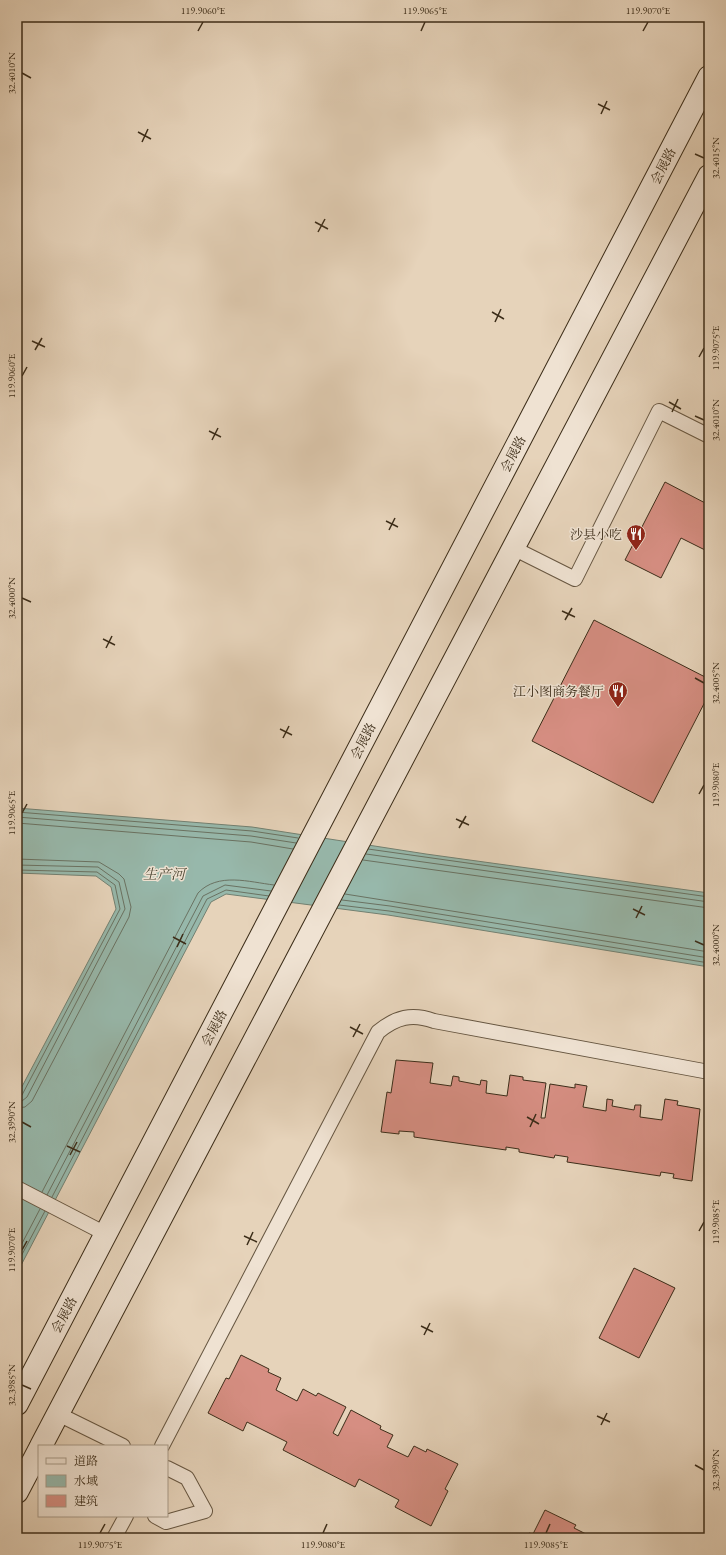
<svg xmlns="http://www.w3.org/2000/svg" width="726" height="1555" viewBox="0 0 726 1555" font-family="'EB Garamond','Noto Serif SC',serif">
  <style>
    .water { fill: #97b8ab; stroke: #738071 }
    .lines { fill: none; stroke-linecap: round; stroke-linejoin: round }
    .shore { stroke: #6a7262; stroke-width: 1 }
    .building { fill: #d68e82; stroke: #3c2d19 }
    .lane-casing { stroke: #665641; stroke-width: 16 }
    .secondary-casing { stroke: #3c2d19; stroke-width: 24 }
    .lane { stroke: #efe2d2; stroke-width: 14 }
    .secondary { stroke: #efe2d2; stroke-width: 22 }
    .ticks { fill: none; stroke: #3c2d19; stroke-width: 1.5 }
    .labels { text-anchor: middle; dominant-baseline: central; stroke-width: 3; stroke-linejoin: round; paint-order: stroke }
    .street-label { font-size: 13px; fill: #3c2d19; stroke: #efe2d2 }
    .poi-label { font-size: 13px; fill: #3c2d19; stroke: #efe2d2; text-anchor: end }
    .water-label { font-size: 14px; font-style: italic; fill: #4e4936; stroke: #efe2d2 }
    .neatline { fill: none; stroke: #3c2d19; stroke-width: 1.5 }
    .ticks-label { font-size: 10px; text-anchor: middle; fill: #3c2d19 }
  </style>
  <rect width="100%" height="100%" fill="#e6d3ba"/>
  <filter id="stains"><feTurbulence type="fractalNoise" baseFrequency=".005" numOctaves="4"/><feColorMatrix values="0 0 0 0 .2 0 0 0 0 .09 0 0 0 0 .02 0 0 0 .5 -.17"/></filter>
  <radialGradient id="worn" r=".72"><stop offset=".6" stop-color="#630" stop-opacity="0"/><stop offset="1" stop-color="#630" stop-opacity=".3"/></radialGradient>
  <polygon class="water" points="17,808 252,827 426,854 709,893 709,967 388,915 226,894 211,902 17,1273 17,1096 116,909 111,887 96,876 17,873"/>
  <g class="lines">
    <g class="shore">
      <polyline points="17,812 252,831 298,838"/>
      <polyline points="17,817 251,836 296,843"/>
      <polyline points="17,823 251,842 293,849"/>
      <polyline points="368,849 709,897"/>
      <polyline points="366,854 709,902"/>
      <polyline points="17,859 99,862 119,874 124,879 131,907 129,917 32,1101 25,1107 17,1108"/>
      <polyline points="363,860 709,908"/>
      <polyline points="17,865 98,867 119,882 125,909 27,1097 22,1101 17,1102"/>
      <polyline points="17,870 97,872 115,885 120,909 22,1095 17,1097"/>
      <polyline points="345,894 709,952"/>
      <polyline points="342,900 390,906 709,958"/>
      <polyline points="339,905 389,911 709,963"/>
      <path d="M42,1192L198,893C218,872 249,882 274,885"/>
      <polyline points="47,1195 203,896 225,885 271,891"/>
      <polyline points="52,1197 207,899 226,890 269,896"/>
      <polyline points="17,1253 40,1209"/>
      <polyline points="17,1264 45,1211"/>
    </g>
  </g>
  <g class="building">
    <polygon points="665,482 709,505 709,552 681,538 661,578 625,560"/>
    <polygon points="594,620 709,679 709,694 653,803 532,741"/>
    <polygon points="396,1060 433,1063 430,1083 451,1086 453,1076 459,1077 459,1081 480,1085 481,1080 487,1081 486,1093 507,1096 510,1075 523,1077 523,1080 546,1083 541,1118 545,1118 550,1084 575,1088 575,1084 587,1086 583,1107 606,1111 607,1099 613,1100 612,1106 634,1110 635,1105 641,1105 640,1117 662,1120 665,1099 678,1101 677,1105 700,1109 692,1181 673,1178 674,1174 661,1172 660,1176 567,1162 568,1157 555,1155 554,1158 519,1152 519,1149 506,1147 506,1150 414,1137 414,1132 399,1131 399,1134 381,1132 387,1092 391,1093"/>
    <polygon points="634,1268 675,1288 639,1358 599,1338"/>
    <polygon points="241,1355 269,1369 268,1372 281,1378 276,1390 297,1401 303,1389 316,1396 318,1393 346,1407 333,1433 338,1436 351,1410 381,1426 380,1429 393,1435 387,1447 408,1457 414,1446 426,1452 427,1449 458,1464 445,1489 448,1491 431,1526 395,1507 399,1500 359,1479 355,1487 283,1450 287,1442 247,1422 243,1431 208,1413 226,1378 229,1379"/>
    <polygon points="545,1510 576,1525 574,1528 586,1534 584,1538 526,1538 529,1533 533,1534"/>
  </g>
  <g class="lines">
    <g class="lane-casing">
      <g id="lane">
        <polyline points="513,548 575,579 659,411 709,436"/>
        <polyline points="17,1188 106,1234"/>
        <polyline points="58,1414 123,1446"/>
        <path d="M162,1446L378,1032C396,1017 412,1013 434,1021L709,1072"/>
        <polyline points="155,1516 166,1522 205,1511 187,1478 167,1468"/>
        <polyline points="114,1538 126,1516"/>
      </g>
    </g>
    <g class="secondary-casing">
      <g id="secondary">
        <polyline points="17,1404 709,77"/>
        <polyline points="41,1446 709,176"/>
        <polyline points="17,1492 39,1450"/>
      </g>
    </g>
    <use href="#lane" class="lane"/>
    <use href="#secondary" class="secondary"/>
  </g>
  <path class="ticks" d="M198,31L203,22M421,31L425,22M643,31L648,22M22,73L31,78M598,104L610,110M601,114L607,101M138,132L151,139M142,142L148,129M695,154L704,158M315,222L328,229M318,232L325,219M492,312L504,319M495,322L501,309M32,341L45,347M35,350L42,338M699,357L704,348M22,376L27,367M669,402L681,409M672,412L678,399M695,416L704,420M209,431L221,437M212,440L218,428M386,521L398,527M389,530L395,518M22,598L31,602M562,611L575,617M565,620L572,608M103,639L115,645M106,648L112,636M695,678L704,683M280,729L292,735M283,738L289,726M699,794L704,785M22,813L27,804M456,819L469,825M459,828L466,816M633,909L645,915M636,918L642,906M173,937L186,944M695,941L704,945M177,947L183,934M350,1027L363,1034M353,1037L360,1024M527,1117L539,1124M22,1122L31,1127M530,1127L536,1114M67,1146L80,1152M70,1155L77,1142M699,1231L704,1222M244,1236L257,1242M247,1245L253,1232M22,1250L27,1241M421,1326L433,1332M424,1335L430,1323M22,1385L31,1389M597,1416L610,1422M601,1425L607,1413M695,1465L704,1470M100,1533L105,1524M323,1533L327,1524M546,1533L550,1524"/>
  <defs>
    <g id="restaurant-pin" transform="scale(1)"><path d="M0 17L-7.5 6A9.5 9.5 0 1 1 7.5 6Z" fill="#8f2418" stroke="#efe2d2"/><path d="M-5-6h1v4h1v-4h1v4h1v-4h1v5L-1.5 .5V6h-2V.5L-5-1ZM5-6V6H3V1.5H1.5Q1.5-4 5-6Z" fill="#fff"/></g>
  </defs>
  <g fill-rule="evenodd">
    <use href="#restaurant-pin" x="636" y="534"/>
    <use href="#restaurant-pin" x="618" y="691"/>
  </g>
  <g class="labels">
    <g class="street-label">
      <text transform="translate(663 166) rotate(-63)">会展路</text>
      <text transform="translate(513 454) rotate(-63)">会展路</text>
      <text transform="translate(363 741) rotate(-63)">会展路</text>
      <text transform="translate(214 1028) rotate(-62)">会展路</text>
      <text transform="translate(64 1315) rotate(-62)">会展路</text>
    </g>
    <g class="poi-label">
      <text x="622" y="534">沙县小吃</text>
      <text x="604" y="691">江小图商务餐厅</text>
    </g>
    <g class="water-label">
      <text x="164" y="874">生产河</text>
    </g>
  </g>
  <rect width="726" height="1555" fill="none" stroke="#e6d3ba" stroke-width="44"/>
  <rect x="38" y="1445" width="130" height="72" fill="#efe2d2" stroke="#a79a88"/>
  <rect x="46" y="1458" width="20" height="6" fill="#efe2d2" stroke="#a79a88"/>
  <text x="74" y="1465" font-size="12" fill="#3c2d19">道路</text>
  <rect x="46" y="1475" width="20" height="12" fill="#97b8ab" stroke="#a79a88"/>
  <text x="74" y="1485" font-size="12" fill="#3c2d19">水域</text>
  <rect x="46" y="1495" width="20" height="12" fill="#d68e82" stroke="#a79a88"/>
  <text x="74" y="1505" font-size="12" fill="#3c2d19">建筑</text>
  <rect x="22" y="22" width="682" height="1511" class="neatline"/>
  <g class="ticks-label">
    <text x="203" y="14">119.9060°E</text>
    <text x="425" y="14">119.9065°E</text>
    <text x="648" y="14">119.9070°E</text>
    <text transform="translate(11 73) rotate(-90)" y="4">32.4010°N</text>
    <text transform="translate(715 158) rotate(-90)" y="4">32.4015°N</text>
    <text transform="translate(715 348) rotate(-90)" y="4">119.9075°E</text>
    <text transform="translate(11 376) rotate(-90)" y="4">119.9060°E</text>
    <text transform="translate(715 420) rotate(-90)" y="4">32.4010°N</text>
    <text transform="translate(11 598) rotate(-90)" y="4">32.4000°N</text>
    <text transform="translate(715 683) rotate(-90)" y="4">32.4005°N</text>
    <text transform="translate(715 785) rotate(-90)" y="4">119.9080°E</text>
    <text transform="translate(11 813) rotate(-90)" y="4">119.9065°E</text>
    <text transform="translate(715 945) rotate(-90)" y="4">32.4000°N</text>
    <text transform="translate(11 1122) rotate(-90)" y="4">32.3990°N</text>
    <text transform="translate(715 1222) rotate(-90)" y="4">119.9085°E</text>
    <text transform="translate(11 1250) rotate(-90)" y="4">119.9070°E</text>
    <text transform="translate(11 1385) rotate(-90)" y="4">32.3985°N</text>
    <text transform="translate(715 1470) rotate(-90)" y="4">32.3990°N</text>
    <text x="100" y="1548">119.9075°E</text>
    <text x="323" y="1548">119.9080°E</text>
    <text x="546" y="1548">119.9085°E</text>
  </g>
  <rect width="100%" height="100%" filter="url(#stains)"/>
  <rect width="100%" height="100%" fill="url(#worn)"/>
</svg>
